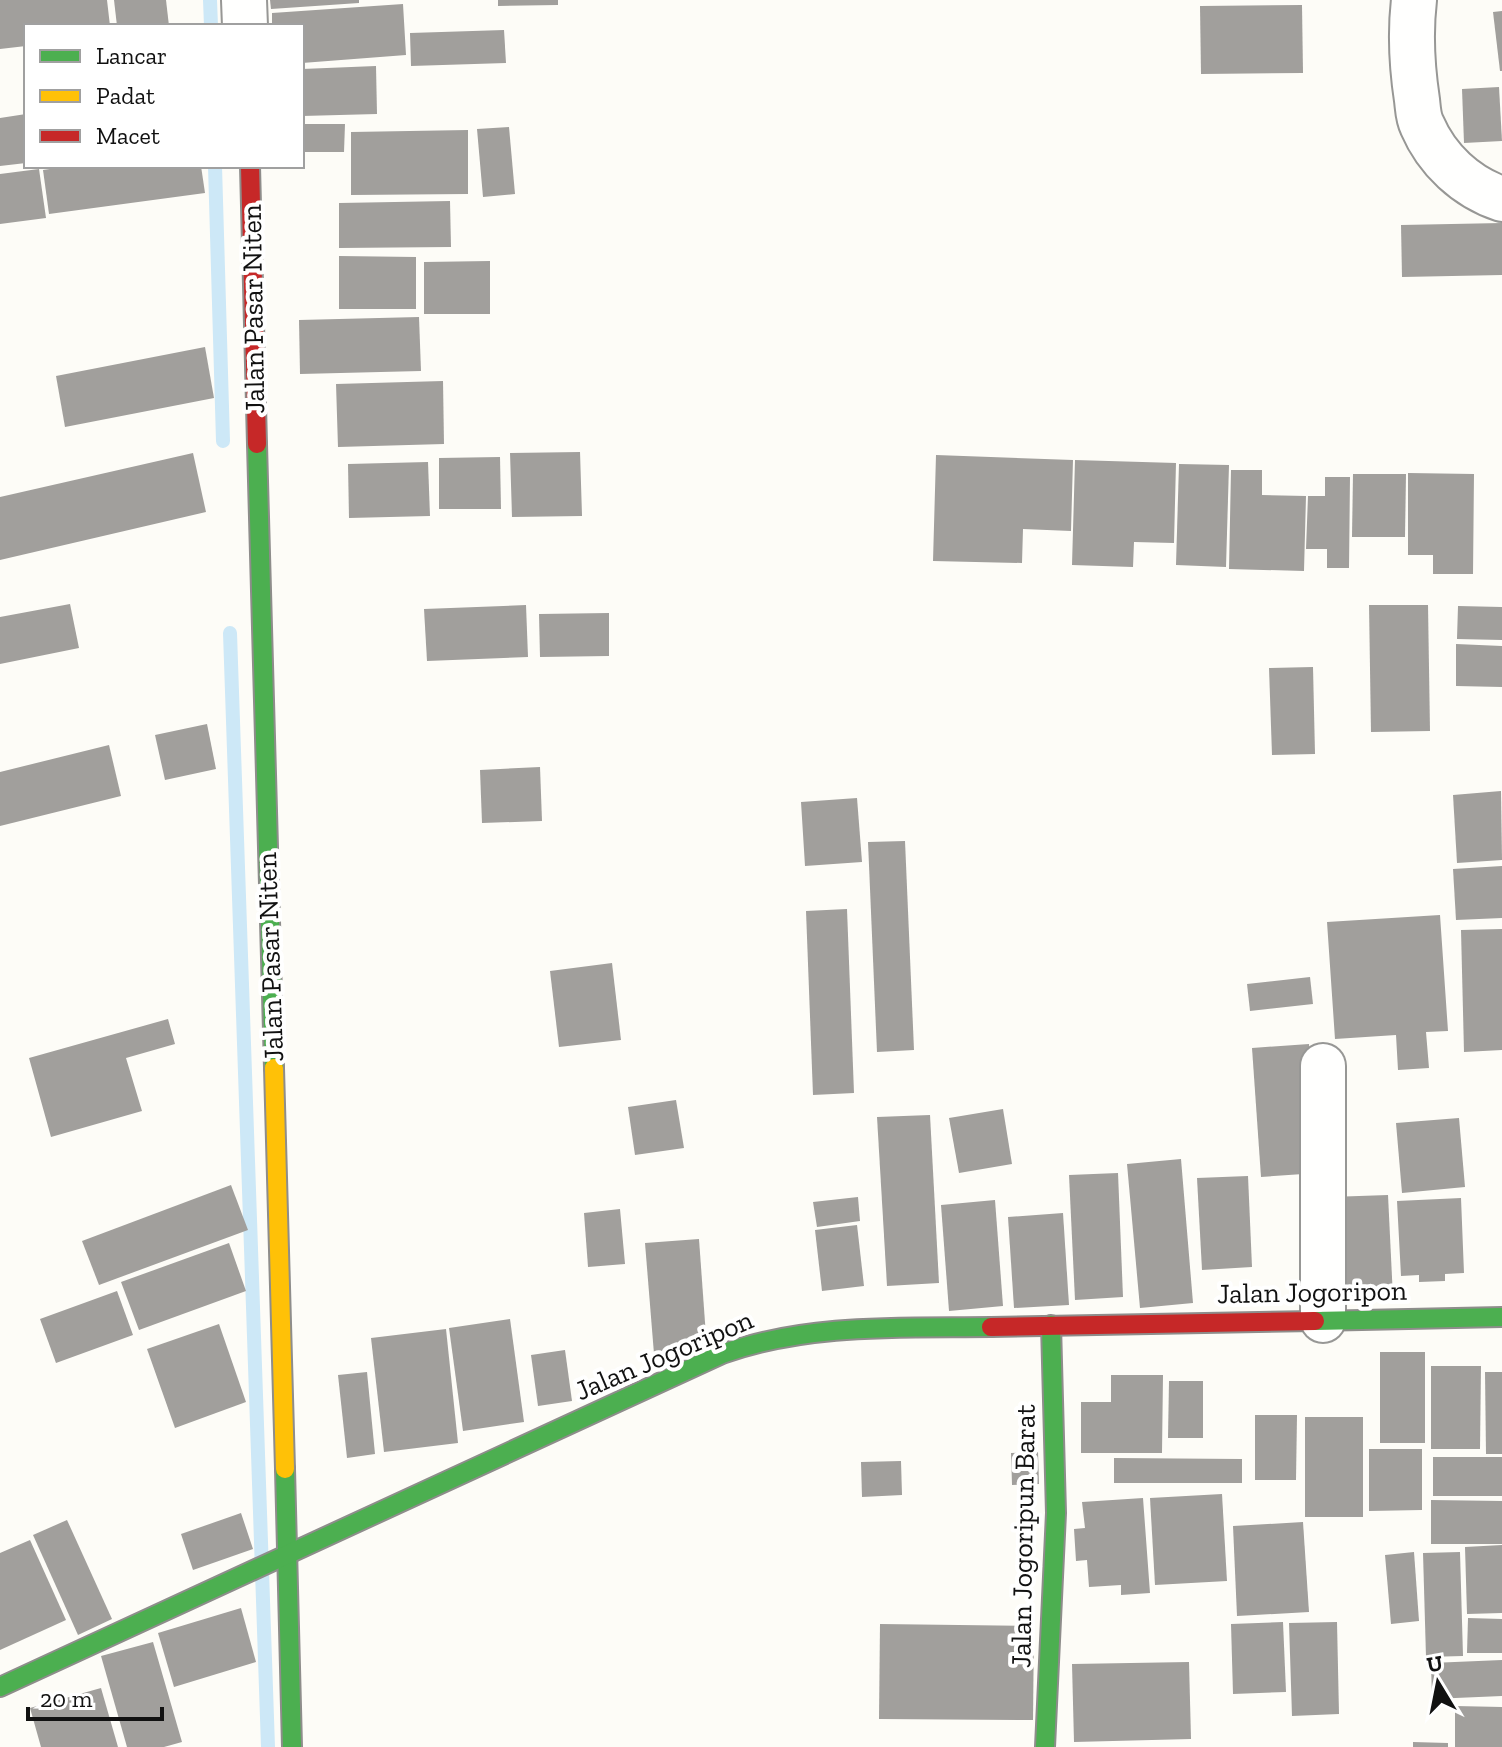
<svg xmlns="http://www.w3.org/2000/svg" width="1502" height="1747" viewBox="0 0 1502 1747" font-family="'Zilla Slab',serif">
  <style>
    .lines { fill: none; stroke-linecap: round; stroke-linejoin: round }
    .stream { stroke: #cde8f7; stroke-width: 14 }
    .building { fill: #a19f9c }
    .street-casing { stroke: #979795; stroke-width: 48 }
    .fast-casing { stroke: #8e8d8b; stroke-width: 22 }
    .slow-casing { stroke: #8e8d8b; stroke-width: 22 }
    .jam-casing { stroke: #8e8d8b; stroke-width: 22 }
    .street { stroke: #fffffe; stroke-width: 44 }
    .fast { stroke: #4caf50; stroke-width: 18 }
    .slow { stroke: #ffc107; stroke-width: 18 }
    .jam { stroke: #c62828; stroke-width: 18 }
    .labels { text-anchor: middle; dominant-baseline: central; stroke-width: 8; stroke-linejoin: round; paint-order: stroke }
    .street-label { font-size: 28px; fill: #111; stroke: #fff }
  </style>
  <rect width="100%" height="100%" fill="#fdfcf7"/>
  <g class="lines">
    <g class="stream">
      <polyline points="210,0 211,26"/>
      <polyline points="215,166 223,441"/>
      <polyline points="230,633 268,1747"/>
    </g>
  </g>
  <g class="building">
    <polygon points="0,0 107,0 110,26 26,26 26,46 0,49"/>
    <polygon points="114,0 166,0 169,26 117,26"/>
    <polygon points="270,0 359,0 359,3 271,9"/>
    <polygon points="498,0 558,0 558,5 498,6"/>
    <polygon points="403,4 406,55 302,63 302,26 272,26 272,13"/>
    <polygon points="1302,5 1303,73 1201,74 1200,6"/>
    <polygon points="1502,11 1502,71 1500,71 1493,12"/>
    <polygon points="504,30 506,63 411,66 410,33"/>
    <polygon points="376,66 377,114 302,116 302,69"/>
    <polygon points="1499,87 1502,141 1464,143 1462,89"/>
    <polygon points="26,114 26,163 0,166 0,118"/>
    <polygon points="302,124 345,124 344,152 302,152"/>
    <polygon points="509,127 515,194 483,197 477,129"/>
    <polygon points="468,130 468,194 351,195 351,132"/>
    <polygon points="70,166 201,166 205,193 49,214 43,170"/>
    <polygon points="39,169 46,218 0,224 0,174"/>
    <polygon points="450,201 451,247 339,248 339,203"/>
    <polygon points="1502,223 1502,275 1402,277 1401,225"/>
    <polygon points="339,256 416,257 416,309 339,309"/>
    <polygon points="490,261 490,314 424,314 424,262"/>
    <polygon points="419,317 421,371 300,374 299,320"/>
    <polygon points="205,347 214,398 65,427 56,376"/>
    <polygon points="443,381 444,444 338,447 336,384"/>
    <polygon points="580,452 582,516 512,517 510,453"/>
    <polygon points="193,453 206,512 0,560 0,497"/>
    <polygon points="936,455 1073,460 1071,531 1023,529 1022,563 933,561"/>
    <polygon points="500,457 501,509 439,509 439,458"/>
    <polygon points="1075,460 1176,463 1174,543 1134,542 1133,567 1072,565"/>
    <polygon points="428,462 430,516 349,518 348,464"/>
    <polygon points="1179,464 1229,465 1226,567 1176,565"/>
    <polygon points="1231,470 1262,470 1262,495 1306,496 1304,571 1229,569"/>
    <polygon points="1408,473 1474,474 1473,574 1433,574 1433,555 1408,555"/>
    <polygon points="1353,474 1406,474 1405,537 1352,537"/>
    <polygon points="1325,477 1350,477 1349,568 1327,568 1327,549 1306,549 1308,496 1325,496"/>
    <polygon points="70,604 79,648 0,664 0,617"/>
    <polygon points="526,605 528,657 427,661 424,609"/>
    <polygon points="1369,605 1428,605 1430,731 1371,732"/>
    <polygon points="1458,606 1502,607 1502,640 1457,639"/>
    <polygon points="609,613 609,656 540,657 539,614"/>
    <polygon points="1456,644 1502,646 1502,687 1456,686"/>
    <polygon points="1313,667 1315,754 1272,755 1269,668"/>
    <polygon points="207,724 216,769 165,780 155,735"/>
    <polygon points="109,745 121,796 0,826 0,772"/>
    <polygon points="540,767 542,821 482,823 480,770"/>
    <polygon points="1501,791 1502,860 1457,863 1453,795"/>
    <polygon points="857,798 862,862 805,866 801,802"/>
    <polygon points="905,841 914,1050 877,1052 868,842"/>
    <polygon points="1502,866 1502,918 1456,920 1453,869"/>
    <polygon points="847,909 854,1093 813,1095 806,911"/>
    <polygon points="1440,915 1448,1031 1426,1032 1429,1068 1398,1070 1396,1035 1335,1039 1327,922"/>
    <polygon points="1502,929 1502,1050 1464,1052 1461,930"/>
    <polygon points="612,963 621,1040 559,1047 550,971"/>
    <polygon points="1310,977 1313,1004 1250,1011 1247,984"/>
    <polygon points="168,1019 175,1044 126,1058 142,1111 51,1137 29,1058"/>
    <polygon points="1309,1044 1318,1173 1261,1177 1252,1048"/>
    <polygon points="676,1100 684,1148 635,1155 628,1107"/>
    <polygon points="1003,1109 1012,1164 959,1173 949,1118"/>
    <polygon points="930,1115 939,1283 887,1286 877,1117"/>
    <polygon points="1459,1118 1465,1187 1402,1193 1396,1123"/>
    <polygon points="1181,1159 1193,1303 1140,1308 1127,1164"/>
    <polygon points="1118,1173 1123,1297 1075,1300 1069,1175"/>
    <polygon points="1248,1176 1252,1267 1202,1270 1197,1178"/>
    <polygon points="231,1185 248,1230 99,1285 82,1241"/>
    <polygon points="1388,1195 1393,1298 1335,1301 1330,1197"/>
    <polygon points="858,1197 860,1221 817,1227 813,1202"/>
    <polygon points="1461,1198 1464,1273 1445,1274 1445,1281 1419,1282 1419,1275 1401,1276 1397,1201"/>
    <polygon points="995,1200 1003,1306 949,1311 941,1205"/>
    <polygon points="620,1209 625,1264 588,1267 584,1213"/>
    <polygon points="1063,1213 1069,1305 1014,1308 1008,1217"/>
    <polygon points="857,1225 864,1286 822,1291 815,1230"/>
    <polygon points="699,1239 707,1350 654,1354 645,1243"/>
    <polygon points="229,1243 246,1291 139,1330 121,1282"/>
    <polygon points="117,1291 133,1335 56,1363 40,1319"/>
    <polygon points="510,1319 524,1422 463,1431 449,1328"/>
    <polygon points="219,1324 246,1402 175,1428 147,1349"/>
    <polygon points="446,1329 458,1443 384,1452 371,1338"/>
    <polygon points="565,1350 572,1401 538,1406 531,1355"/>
    <rect x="1380" y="1352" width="45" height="91"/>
    <polygon points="1431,1366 1481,1366 1480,1449 1431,1449"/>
    <polygon points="367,1372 375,1454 347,1458 338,1375"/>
    <polygon points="1485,1372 1502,1372 1502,1454 1486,1454"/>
    <polygon points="1111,1375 1163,1375 1162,1453 1081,1453 1081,1402 1111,1402"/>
    <polygon points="1169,1381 1203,1381 1203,1438 1168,1438"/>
    <polygon points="1255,1415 1297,1415 1296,1480 1255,1480"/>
    <rect x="1305" y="1417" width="58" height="100"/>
    <polygon points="1369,1449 1422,1449 1422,1510 1369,1511"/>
    <polygon points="1038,1452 1039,1484 1012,1485 1011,1453"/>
    <rect x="1433" y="1457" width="69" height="39"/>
    <polygon points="1114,1458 1242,1459 1242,1483 1114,1483"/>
    <polygon points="901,1461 902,1495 862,1497 861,1462"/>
    <polygon points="1222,1494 1227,1581 1155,1585 1150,1498"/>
    <polygon points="1143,1498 1150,1593 1121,1595 1121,1585 1089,1587 1087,1560 1076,1561 1074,1529 1085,1528 1082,1502"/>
    <polygon points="1431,1500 1502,1501 1502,1544 1431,1544"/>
    <polygon points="241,1513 253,1549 193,1570 181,1534"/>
    <polygon points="67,1520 112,1619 78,1635 33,1535"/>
    <polygon points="1303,1522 1309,1612 1237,1616 1233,1526"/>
    <polygon points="30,1540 66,1620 0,1650 0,1553"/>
    <polygon points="1502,1545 1502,1613 1467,1614 1465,1547"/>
    <polygon points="1414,1552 1419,1621 1391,1624 1385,1555"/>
    <polygon points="1460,1552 1463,1656 1426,1657 1423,1553"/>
    <polygon points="241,1608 256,1662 174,1687 158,1633"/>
    <polygon points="1468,1618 1502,1619 1502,1653 1467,1653"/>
    <polygon points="1283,1622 1286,1692 1233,1694 1231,1624"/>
    <polygon points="1337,1622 1339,1714 1292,1716 1289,1623"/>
    <polygon points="880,1624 1034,1626 1033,1720 879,1719"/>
    <polygon points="153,1642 182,1742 164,1747 127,1747 101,1656"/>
    <polygon points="1502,1660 1502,1696 1432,1699 1431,1663"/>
    <polygon points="1189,1662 1191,1739 1074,1742 1072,1664"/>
    <polygon points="101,1688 118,1747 41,1747 30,1708"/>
    <polygon points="1455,1706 1502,1707 1502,1747 1455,1747"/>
    <polygon points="1413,1742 1448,1743 1448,1747 1413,1747"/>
  </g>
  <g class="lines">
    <g class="street-casing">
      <g id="street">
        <polyline points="244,0 245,26"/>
        <path d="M1414,0C1410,34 1412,67 1417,100C1418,108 1418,117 1422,125C1437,160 1466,187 1502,199"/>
        <polyline points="1323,1066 1323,1320"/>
      </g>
    </g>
    <g class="fast-casing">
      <g id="fast">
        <polyline points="257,444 274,1068"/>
        <polyline points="1315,1321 1502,1317"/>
        <polyline points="285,1469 292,1747"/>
        <path d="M0,1687L722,1354C808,1323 901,1328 991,1327"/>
        <polyline points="1045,1747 1056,1513 1051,1325"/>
      </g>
    </g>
    <g class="slow-casing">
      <polyline id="slow" points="274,1068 285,1469"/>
    </g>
    <g class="jam-casing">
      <g id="jam">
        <polyline points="250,166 257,444"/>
        <polyline points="991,1327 1315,1321"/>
      </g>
    </g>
    <use href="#street" class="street"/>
    <use href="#fast" class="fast"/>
    <use href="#slow" class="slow"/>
    <use href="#jam" class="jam"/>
  </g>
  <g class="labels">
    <g class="street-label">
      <text transform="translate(253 309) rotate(-91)">Jalan Pasar Niten</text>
      <text transform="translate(270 957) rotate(-92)">Jalan Pasar Niten</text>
      <text transform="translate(1312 1292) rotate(-1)">Jalan Jogoripon</text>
      <text transform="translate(664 1355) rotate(-23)">Jalan Jogoripon</text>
      <text transform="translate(1023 1536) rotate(-89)">Jalan Jogoripun Barat</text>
    </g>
  </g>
  <rect x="24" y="24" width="280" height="144" fill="#ffffff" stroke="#a0a0a0" stroke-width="2"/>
  <rect x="40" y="50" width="40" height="12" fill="#4caf50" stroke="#a0a0a0" stroke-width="2"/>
  <text x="96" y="64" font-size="24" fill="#111111">Lancar</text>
  <rect x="40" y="90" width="40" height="12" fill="#ffc107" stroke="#a0a0a0" stroke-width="2"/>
  <text x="96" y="104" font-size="24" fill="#111111">Padat</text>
  <rect x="40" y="130" width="40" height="12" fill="#c62828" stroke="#a0a0a0" stroke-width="2"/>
  <text x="96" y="144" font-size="24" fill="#111111">Macet</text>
  <g transform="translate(1438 1683) rotate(350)" stroke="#ffffff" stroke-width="6" paint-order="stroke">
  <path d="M0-6L14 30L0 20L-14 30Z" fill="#111111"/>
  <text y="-12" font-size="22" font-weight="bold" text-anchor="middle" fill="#111111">U</text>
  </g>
  <path d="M28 1707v12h134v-12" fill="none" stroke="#111111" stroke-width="4"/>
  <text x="40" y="1707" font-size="24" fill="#111111" stroke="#ffffff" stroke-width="6" paint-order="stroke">20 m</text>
</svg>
